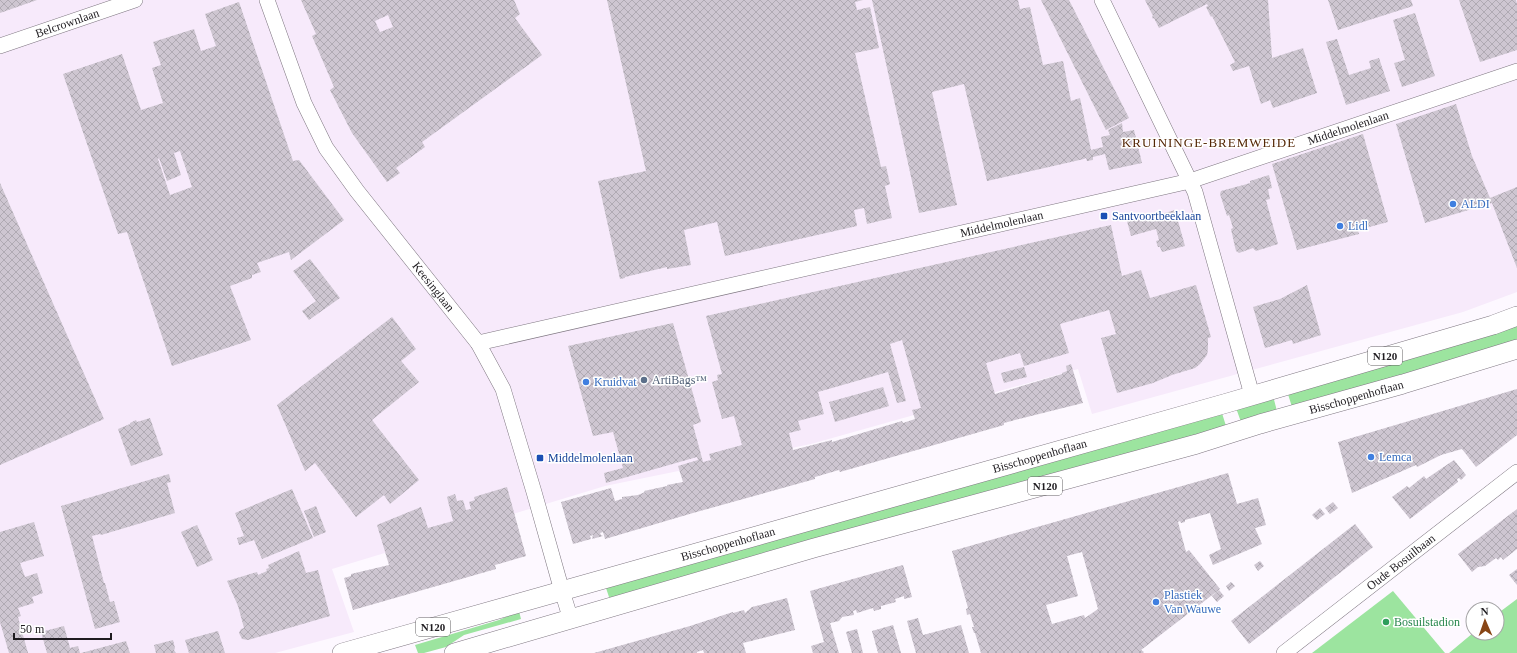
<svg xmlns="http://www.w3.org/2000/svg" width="1517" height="653" viewBox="0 0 1517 653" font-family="'Times New Roman',serif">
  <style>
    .built { fill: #f7eafb }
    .grass { fill: #9ce49f }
    .building { fill: url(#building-cross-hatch); fill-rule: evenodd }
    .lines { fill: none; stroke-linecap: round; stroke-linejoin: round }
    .minor-casing { stroke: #7e7680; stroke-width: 16 }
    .major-casing { stroke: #7e7680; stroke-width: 20 }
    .minor { stroke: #fff; stroke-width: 15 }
    .major { stroke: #fff; stroke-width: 19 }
    .shop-dot { fill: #3f7fe0; stroke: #fff; stroke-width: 1.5 }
    .transit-dot { fill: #1a4fb4; stroke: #fff; stroke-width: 1.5 }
    .service-dot { fill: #5c6f8a; stroke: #fff; stroke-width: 1.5 }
    .leisure-dot { fill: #2e9e5b; stroke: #fff; stroke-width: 1.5 }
    .labels { text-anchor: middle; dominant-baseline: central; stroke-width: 3; stroke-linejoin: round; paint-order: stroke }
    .shield { fill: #fff; stroke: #626063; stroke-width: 1 }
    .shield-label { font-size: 11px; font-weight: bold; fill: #1f1c20 }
    .street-label { font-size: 12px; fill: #1f1c20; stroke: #fff }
    .shop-label { font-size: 12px; fill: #366cbe; stroke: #fff; text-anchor: start }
    .transit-label { font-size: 12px; fill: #164399; stroke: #fff; text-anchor: start }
    .service-label { font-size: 12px; fill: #4e5e75; stroke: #fff; text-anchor: start }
    .leisure-label { font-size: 12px; fill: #27864d; stroke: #fff; text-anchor: start }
    .neighbourhood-label { font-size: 13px; letter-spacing: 1px; fill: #542605; stroke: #fff }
  </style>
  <defs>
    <pattern id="building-cross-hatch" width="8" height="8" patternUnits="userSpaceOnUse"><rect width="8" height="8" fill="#cec6d1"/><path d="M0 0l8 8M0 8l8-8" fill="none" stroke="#b0aab3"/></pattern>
  </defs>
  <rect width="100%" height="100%" fill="#fdf8ff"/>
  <polygon class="built" points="0,0 1517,0 1517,292 1463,312 1092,414 1078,369 811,444 605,486 332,569 354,632 275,653 0,653"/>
  <g class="grass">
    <polygon points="1517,324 1517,343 1292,407 1287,391"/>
    <polygon points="1273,396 1277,411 1241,422 1236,408"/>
    <polygon points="1221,410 1226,426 610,600 605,585"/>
    <polygon points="1393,591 1445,653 1312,653"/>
    <polygon points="1517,599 1517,653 1449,653 1473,633 1497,633 1497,614"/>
    <polygon points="519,611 521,619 464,635 446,647 424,653 418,653 415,645 499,620"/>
  </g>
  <g class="building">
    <polygon points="0,0 37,0 0,13"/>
    <path d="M301,0H514L520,14L515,18L542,55L422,142L425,147L396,168L400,173L387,182L352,133L330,90L334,87L312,36L316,34ZM388,15L393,27L380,32L375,21Z"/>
    <polygon points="607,0 863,0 855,2 857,10 870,7 879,48 855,53 881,167 886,166 890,184 885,186 892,218 867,224 864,208 854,210 857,226 725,256 717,222 684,230 691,265 667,269 667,267 625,277 625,278 620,279 598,181 646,171"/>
    <polygon points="872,0 1018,0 1020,9 1030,7 1043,65 1063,61 1071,101 1080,98 1091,150 1103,147 1101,137 1110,135 1108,130 1122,123 1123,132 1134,130 1142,163 1109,170 1105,154 1093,157 1093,160 1087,161 1086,158 1084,159 987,181 964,84 932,92 957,205 919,213"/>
    <polygon points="1041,0 1069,0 1129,118 1106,130"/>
    <polygon points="1145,0 1268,0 1272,58 1303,48 1317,93 1273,108 1270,100 1261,104 1249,66 1233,71 1230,65 1235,62 1212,16 1211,17 1206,7 1208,6 1207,4 1159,28 1154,18 1153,19 1152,17 1153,16"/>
    <polygon points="1328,0 1411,0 1413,6 1338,30"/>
    <polygon points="1459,0 1516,0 1517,4 1517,50 1480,62"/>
    <path d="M239,2L293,161L299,160L344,220L291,260L289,252L257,263L261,272L252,275V278L230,286L251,340L172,366L127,232L118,234L63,74L122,54L141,110L163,103L152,68L161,65L153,42L194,29L201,51L216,46L205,14ZM180,151L192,187L170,195L158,159L159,158L167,181L181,175L174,153Z"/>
    <polygon points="1415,13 1435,76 1402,87 1394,63 1405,60 1393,20"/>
    <polygon points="1337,39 1349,75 1371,68 1369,61 1379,58 1390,91 1346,105 1326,42"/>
    <polygon points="1456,104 1472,156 1490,198 1517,187 1517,268 1492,203 1425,223 1396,124"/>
    <polygon points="1363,134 1388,222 1358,230 1359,234 1297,250 1272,164"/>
    <polygon points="1269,175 1272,188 1268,189 1270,199 1266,200 1278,244 1256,251 1253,248 1239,253 1236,251 1235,247 1231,229 1233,228 1229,215 1227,216 1220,194 1221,191 1247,184 1250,183 1250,181"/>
    <polygon points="0,183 104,419 0,465"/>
    <polygon points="1175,210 1185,246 1162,252 1160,247 1158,247 1156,241 1159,240 1156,229 1131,236 1127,221 1147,217 1148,218"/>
    <path d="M1111,225L1122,276L1141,270L1150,298L1196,285L1211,337L1208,338V349L1207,355L1200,364L1195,368L1172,375L1153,383L1117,393L1101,338L1116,334L1109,310L1060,324L1069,353L1024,366L1020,353L986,363L995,394L1062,374V373L1067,371L1066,366L1071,364L1083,403L1015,420L1004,423V425L840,472L839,470L815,477V479L693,513L605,539L603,532L600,533L601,535L603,536L592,539L593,535L590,536L591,539L573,544L561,502L611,488L615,501L622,499V497L638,495L645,492L644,491L667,486V485L683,482L678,466L698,460L697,457L606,483L604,473L623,468L613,432L593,436L568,346L673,323L701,422L693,425L703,462L711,460L709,454L742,445L734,416L722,419L712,382L718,380L717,375L722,374L706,316ZM902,340L921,408L912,410L915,419L903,423L902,421L832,442V440L793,450L789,433L801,430L798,421L824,414L818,392L888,372L897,403L906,401L890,344Z"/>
    <polygon points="310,259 340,298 309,320 302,311 316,301 293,271"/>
    <polygon points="1307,285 1321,335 1293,344 1292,340 1265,348 1253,307 1280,299"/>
    <polygon points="392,317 416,349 401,361 419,382 372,420 419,480 390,504 384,495 356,517 315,463 305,471 277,405"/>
    <polygon points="1024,367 1027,377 1004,383 1001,373"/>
    <polygon points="883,387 889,406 835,422 829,402"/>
    <polygon points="1517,389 1517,435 1476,467 1462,449 1441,455 1417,467 1416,465 1352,493 1338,442"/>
    <polygon points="150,418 163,455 131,466 118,429 130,424 130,423 136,420 137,422"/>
    <polygon points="1454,460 1466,475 1461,480 1459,478 1457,479 1458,482 1410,519 1392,497 1407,486 1409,488 1424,476 1426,479"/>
    <path d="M1228,473L1237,504L1258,498L1266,525L1255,528L1262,544L1213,565L1209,555L1221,549L1210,513L1185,520V522L1181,523L1180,521L1178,522L1186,552L1189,550L1220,589L1141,650L1144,652L1143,653H981L975,633H974L972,627H974L970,614L967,615L966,609L968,608L952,551ZM1082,552L1098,609L1085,618L1084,615L1052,624L1046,605L1078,596L1067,556Z"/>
    <polygon points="169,474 171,482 167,483 175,513 101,535 100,534 92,536 104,583 105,583 110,602 114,601 120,622 95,629 61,506"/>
    <polygon points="507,487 526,556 495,565 496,569 353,610 344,578 351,576 351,574 389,565 377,525 421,507 428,528 453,521 447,497 455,494 457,501 463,500 466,510 471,509 469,502 475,500 474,497"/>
    <polygon points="292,489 313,538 262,559 254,540 239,545 237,538 244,536 235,513"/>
    <polygon points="1333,502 1338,508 1330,514 1325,508"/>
    <polygon points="316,506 326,532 314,537 304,511"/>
    <polygon points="1320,508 1325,514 1317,520 1312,515"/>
    <polygon points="1517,509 1517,549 1503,560 1501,557 1498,560 1496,558 1485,566 1478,567 1472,572 1458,554"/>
    <polygon points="34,522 44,556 20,563 25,577 37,573 43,593 32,597 34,603 18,608 21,616 18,617 28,653 9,653 0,622 0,532"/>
    <polygon points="1355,524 1373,547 1249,644 1231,621"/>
    <polygon points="197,525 213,560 197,567 181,532"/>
    <polygon points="299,551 306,573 318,570 330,616 248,640 242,639 239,633 241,629 244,628 238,606 227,581 257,572 258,575 267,571 266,569 269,568 268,565"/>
    <polygon points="1260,561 1264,566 1258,571 1254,565"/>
    <polygon points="903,565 912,597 904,599 904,596 895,599 896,602 881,606 881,609 874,611 873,608 857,613 856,610 853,611 854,615 842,617 839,621 830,623 839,653 813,653 811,646 824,642 810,591"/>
    <polygon points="1517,569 1517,585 1509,575"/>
    <polygon points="1231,582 1235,586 1229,591 1226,586"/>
    <polygon points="1219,590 1224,596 1217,602 1212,596"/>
    <polygon points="787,598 795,630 743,643 746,653 704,653 703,650 697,652 697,653 594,653 690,626 733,612 733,613 744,610 745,613 752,607"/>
    <polygon points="918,618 923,635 961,625 969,653 916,653 907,621"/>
    <polygon points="893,625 901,653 878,653 872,631"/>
    <polygon points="64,626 70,648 78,646 80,653 47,653 41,632"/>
    <polygon points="857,629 863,653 852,653 846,632"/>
    <polygon points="218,631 225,653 189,653 185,640"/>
    <polygon points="173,640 175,648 174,650 176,653 156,653 154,645"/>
    <polygon points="126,641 130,653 81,653"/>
  </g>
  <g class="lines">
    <g class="minor-casing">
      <g id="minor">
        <path id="s1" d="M267,0L304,103L326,148L357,191L478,343L503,389L534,492L562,591L571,620"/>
        <polyline points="1102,0 1195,192 1252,395"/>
        <path id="s2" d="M0,46L135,0"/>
        <path id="s3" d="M478,343L1190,181L1517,71"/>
        <path id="s4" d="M1284,653L1517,472"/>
      </g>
    </g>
    <g class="major-casing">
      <g id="major">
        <path id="s5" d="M342,653L1227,403L1493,325L1517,316"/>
        <path id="s6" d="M454,653L814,548L1197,444L1260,424L1403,384L1517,349"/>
      </g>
    </g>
    <use href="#minor" class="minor"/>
    <use href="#major" class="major"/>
  </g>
  <g class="shop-dot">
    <circle cx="1453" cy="204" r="4"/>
    <circle cx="1340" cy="226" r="4"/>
    <circle cx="586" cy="382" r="4"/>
    <circle cx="1371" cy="457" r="4"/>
    <circle cx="1156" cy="602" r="4"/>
  </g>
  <g class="transit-dot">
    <rect x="1100" y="212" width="8" height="8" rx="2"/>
    <rect x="536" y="454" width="8" height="8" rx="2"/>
  </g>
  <circle class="service-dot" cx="644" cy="380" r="4"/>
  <circle class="leisure-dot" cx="1386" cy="622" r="4"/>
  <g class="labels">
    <g class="shield">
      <rect x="1368" y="347" width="34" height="18" rx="3"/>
      <rect x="1028" y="477" width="34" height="18" rx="3"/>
      <rect x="416" y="618" width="34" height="18" rx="3"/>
    </g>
    <g class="shield-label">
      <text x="1385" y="356">N120</text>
      <text x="1045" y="486">N120</text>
      <text x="433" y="627">N120</text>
    </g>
    <g class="street-label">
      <text stroke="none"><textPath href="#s2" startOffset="71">Belcrownlaan</textPath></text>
      <text stroke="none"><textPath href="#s3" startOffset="897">Middelmolenlaan</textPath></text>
      <text stroke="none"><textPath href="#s3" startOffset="537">Middelmolenlaan</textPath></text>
      <text stroke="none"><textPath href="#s1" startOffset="335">Keesinglaan</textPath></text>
      <text stroke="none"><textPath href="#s6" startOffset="938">Bisschoppenhoflaan</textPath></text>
      <text stroke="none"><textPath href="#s5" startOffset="725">Bisschoppenhoflaan</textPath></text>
      <text stroke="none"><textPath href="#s5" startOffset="401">Bisschoppenhoflaan</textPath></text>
      <text stroke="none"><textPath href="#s4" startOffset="148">Oude Bosuilbaan</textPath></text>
    </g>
    <g class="shop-label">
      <text x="1461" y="204">ALDI</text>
      <text x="1348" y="226">Lidl</text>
      <text x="594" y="382">Kruidvat</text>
      <text x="1379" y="457">Lemca</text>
      <text x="1164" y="595">Plastiek<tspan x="1164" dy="14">Van Wauwe</tspan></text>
    </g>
    <g class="transit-label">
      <text x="1112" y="216">Santvoortbeeklaan</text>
      <text x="548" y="458">Middelmolenlaan</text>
    </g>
    <g class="service-label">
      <text x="652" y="380">ArtiBags™</text>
    </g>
    <g class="leisure-label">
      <text x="1394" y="622">Bosuilstadion</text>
    </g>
    <g class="neighbourhood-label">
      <text x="1209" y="142">KRUININGE-BREMWEIDE</text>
    </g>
  </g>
  <g transform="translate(1485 621) rotate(358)"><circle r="19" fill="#ffffff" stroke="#a5a4a6"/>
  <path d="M0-3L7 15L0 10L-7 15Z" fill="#884516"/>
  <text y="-6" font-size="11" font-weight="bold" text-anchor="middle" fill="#1f1c20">N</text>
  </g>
  <path d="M14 633v6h97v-6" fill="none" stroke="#1f1c20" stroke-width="2"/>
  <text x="20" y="633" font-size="12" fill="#1f1c20" stroke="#ffffff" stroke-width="3" paint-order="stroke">50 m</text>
</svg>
